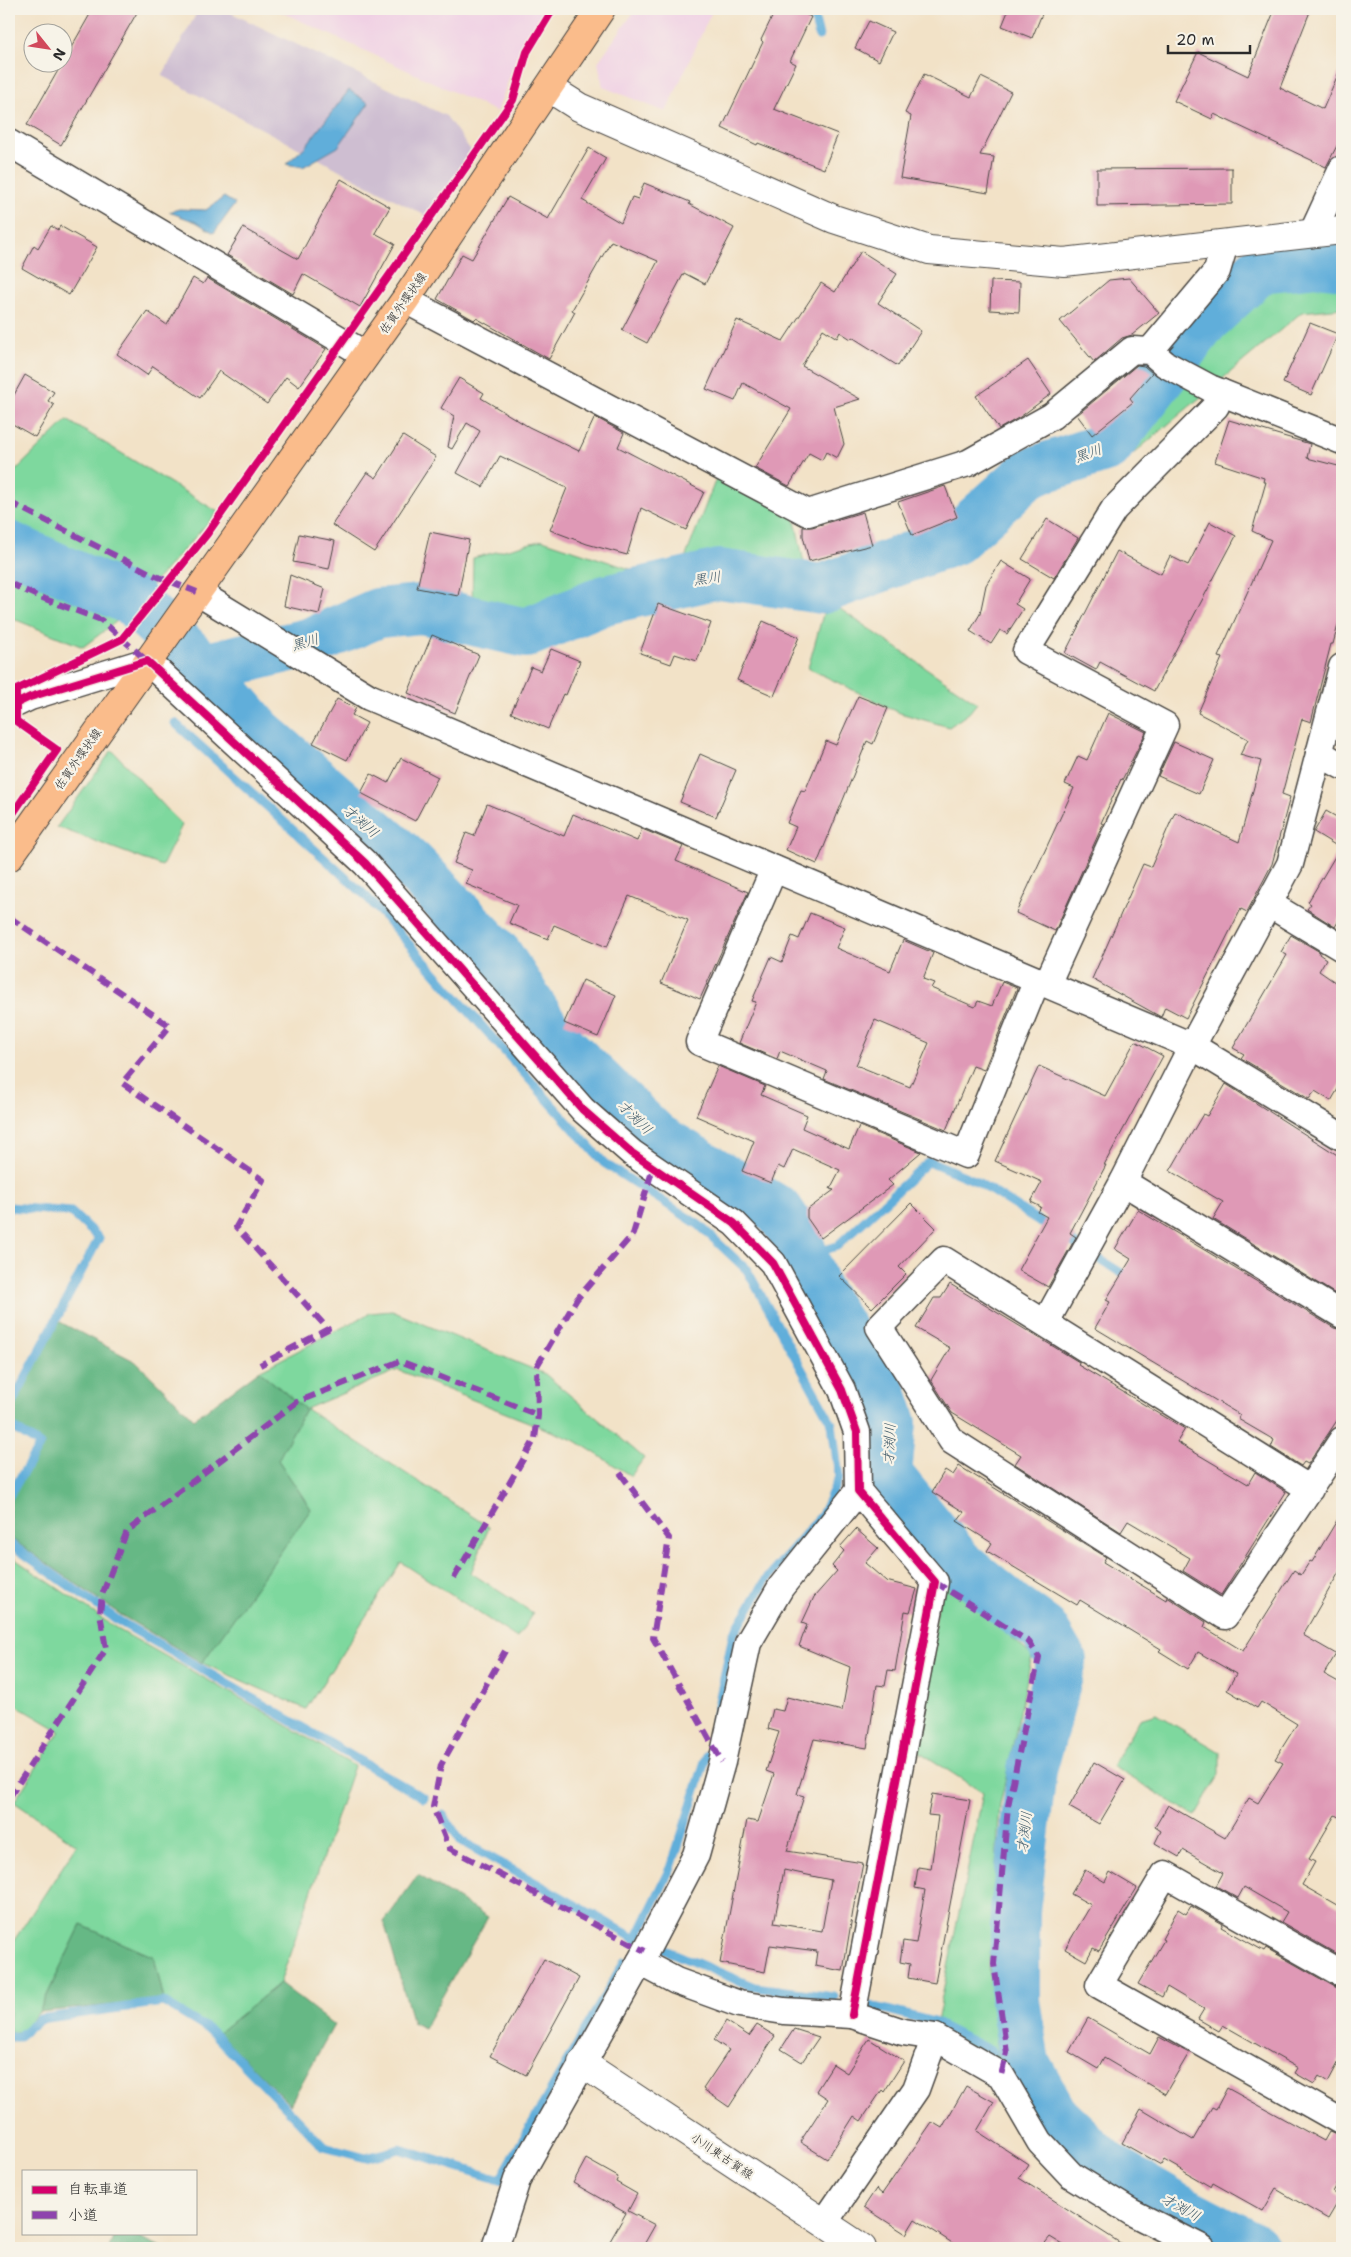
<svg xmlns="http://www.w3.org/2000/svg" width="1351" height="2257" viewBox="0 0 1351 2257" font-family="'Shantell Sans','Klee One',sans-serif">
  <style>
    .built { fill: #f0d0e4 }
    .industrial { fill: #cebed1 }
    .green { fill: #7ed89e; stroke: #548264 }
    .forest { fill: #66b885; stroke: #487258 }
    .water { fill: #60aeda; stroke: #466c82 }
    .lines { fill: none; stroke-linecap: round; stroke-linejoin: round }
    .stream { stroke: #60aeda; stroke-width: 9 }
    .river { stroke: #60aeda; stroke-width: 50 }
    .building { fill: #df99b6; fill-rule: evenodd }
    .minor-casing { stroke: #494642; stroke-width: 29 }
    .tertiary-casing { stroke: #494642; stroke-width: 30 }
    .primary-casing { stroke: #494642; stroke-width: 30 }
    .minor { stroke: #fff; stroke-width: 26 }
    .tertiary { stroke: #fff; stroke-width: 28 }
    .primary { stroke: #fabc8b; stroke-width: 28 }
    .quiet { stroke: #8e44ad; stroke-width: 6; stroke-dasharray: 12 6; stroke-linecap: butt }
    .cycleway-casing { stroke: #f7f3e8; stroke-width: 11 }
    .cycleway { stroke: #d6006c; stroke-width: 8 }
    .labels { text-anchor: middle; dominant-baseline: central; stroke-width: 4.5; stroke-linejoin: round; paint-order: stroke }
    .street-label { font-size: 12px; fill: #2b2b2b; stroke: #f7f3e8 }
    .water-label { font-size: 14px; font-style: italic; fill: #3e5968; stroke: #f7f3e8 }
  </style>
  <rect width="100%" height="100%" fill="#f7f3e8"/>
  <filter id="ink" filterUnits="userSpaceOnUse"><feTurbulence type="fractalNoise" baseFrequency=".02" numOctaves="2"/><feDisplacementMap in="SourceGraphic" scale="10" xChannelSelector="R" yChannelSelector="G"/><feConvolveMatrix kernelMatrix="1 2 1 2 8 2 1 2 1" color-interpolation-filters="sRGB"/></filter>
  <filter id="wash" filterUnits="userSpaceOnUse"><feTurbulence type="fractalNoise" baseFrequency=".0096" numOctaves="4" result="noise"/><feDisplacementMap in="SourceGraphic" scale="20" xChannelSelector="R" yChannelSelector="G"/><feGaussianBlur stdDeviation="1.12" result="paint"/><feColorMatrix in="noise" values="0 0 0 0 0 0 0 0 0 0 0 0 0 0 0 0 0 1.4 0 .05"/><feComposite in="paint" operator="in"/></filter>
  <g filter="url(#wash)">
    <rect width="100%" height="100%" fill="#f2e2c7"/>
    <g class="built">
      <polygon points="275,9 546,9 517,56 497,112"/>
      <polygon points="636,9 713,9 666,112 603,87 598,62"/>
    </g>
    <polygon class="industrial" points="199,9 223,9 446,116 472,152 428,217 162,76"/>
    <g class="green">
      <polygon points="1342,251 1342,308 1302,312 1127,459 1107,457 1109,438 1160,369 1189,323 1262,261"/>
      <polygon points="67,420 218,512 146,591 9,522 9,472 12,474"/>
      <polygon points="717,476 793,511 806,572 724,561 596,593 526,622 472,608 473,558 543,540 630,569 684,561"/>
      <polygon points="9,563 121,618 83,647 9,617"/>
      <polygon points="827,600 977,703 969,713 949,727 900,713 808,668"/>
      <polygon points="112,750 182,825 162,866 57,827"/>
      <polygon points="392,1311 545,1374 644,1458 631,1476 576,1441 398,1370 306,1409 489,1527 471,1573 533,1613 517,1638 401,1562 306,1709 202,1663 311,1509 278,1460 305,1409 259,1371 370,1313"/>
      <polygon points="9,1555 119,1630 263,1711 354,1766 280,1983 218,2033 164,2000 154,1957 81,1925 39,2012 21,2032 9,2032 9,1948 77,1845 14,1802 60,1731 9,1701"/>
      <polygon points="944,1575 1032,1656 1000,1805 989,1965 999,2064 936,2027 983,1793 912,1747"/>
      <polygon points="1156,1714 1220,1752 1220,1774 1195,1816 1112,1766 1140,1719"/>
    </g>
    <g class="forest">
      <polygon points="58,1321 136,1362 194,1419 259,1371 305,1409 278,1460 311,1509 202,1663 121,1615 9,1537 9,1503 44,1444 9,1421 9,1415"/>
      <polygon points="418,1875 488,1917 424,2028 413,2023 384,1922"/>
      <polygon points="81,1925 154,1957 164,2000 39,2012"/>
      <polygon points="280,1983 334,2025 290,2104 218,2033"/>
      <polygon points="116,2233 128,2233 161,2248 110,2248"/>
    </g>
    <g class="water">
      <polygon points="349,90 369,103 338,147 303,167 286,164 305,147"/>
      <polygon points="224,197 235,204 214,233 196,222 169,212 179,209 206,210"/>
    </g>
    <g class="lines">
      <g class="stream">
        <polyline points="812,9 819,36"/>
        <polyline points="175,723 367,897 604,1163 699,1225 747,1270 832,1424 839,1477 822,1515 766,1580 733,1635 715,1721"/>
        <polyline points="9,1207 71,1212 99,1238 9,1409"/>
        <polyline points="1064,1237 1131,1279"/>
        <polyline points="804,1257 837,1246 929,1161 976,1181 1053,1230"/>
        <polyline points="9,1425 40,1445 9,1496"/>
        <polyline points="9,1543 119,1621 424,1798"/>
        <polyline points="443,1815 461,1841 636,1939 671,1868 707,1755"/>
        <polyline points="663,1949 754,1987 834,1997"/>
        <polyline points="872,2006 934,2022 993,2052"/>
        <polyline points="9,2037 18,2037 40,2019 163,2002 211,2031 324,2147 366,2158 400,2149 500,2180 624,1962"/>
      </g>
      <g class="river">
        <polyline points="9,546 134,602 204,668 260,733 412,865 498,955 549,1034 657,1138 779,1211 797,1238 815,1288 882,1393 892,1423 887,1474 959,1563 1012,1607 1044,1630 1062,1661 1032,1770 1015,1911 1015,2001 1025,2063 1055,2117 1108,2167 1174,2206 1255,2248"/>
        <polyline points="204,668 311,642 378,613 421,609 526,633 605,600 719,574 822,589 955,540 1029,473 1107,447 1204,321 1261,268 1318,262 1342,265"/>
      </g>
    </g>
    <g id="blocks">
      <g class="building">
        <polygon points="93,9 139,9 61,145 27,125"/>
        <polygon points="776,9 795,9 811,17 790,61 796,64 774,109 838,134 824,169 758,143 757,145 722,128 763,42 761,40"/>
        <polygon points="1009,9 1044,9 1032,38 1002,26"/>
        <polygon points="1275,9 1311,9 1280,88 1323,109 1342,65 1342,136 1326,167 1214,114 1212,119 1174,101 1198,52 1248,76"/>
        <polygon points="869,21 893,32 879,61 855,48"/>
        <polygon points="924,74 971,97 981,77 1011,92 980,155 994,157 988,193 900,178 911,116 905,113"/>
        <polygon points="589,148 606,158 582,200 621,223 632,197 638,199 644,183 690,202 689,204 734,228 705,284 684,273 647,343 622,330 658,261 611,241 572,310 575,312 549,359 476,318 474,320 437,299 462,254 472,259 508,197 548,219"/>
        <polygon points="1232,168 1232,204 1097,206 1097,169"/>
        <polygon points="341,179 390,207 375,233 395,244 360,307 303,274 293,294 227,255 243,228 298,259"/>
        <polygon points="51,226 58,230 60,226 97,247 69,295 22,268 34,245 38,248"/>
        <polygon points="861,251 897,274 878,303 921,331 898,366 852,337 851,339 840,332 837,338 823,329 802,366 860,399 834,407 844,444 837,458 826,452 822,460 809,453 789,486 755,468 791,409 743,383 735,401 706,389 737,320 783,341 821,283 835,292"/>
        <polygon points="193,278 203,284 207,278 326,349 299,387 286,377 267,404 219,371 200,398 153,366 147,375 117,354 147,311 167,325"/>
        <polygon points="1129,278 1159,313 1132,335 1122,338 1094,362 1060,321 1109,280"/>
        <polygon points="991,281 1020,282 1019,312 990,310"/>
        <polygon points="1310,323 1338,334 1311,395 1283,383"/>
        <polygon points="1028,360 1051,394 1020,417 999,429 976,396"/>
        <polygon points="1137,365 1144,366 1152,373 1130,398 1133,402 1092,435 1077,415"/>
        <polygon points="25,375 54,392 48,401 54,405 35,437 9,422 9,404"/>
        <polygon points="459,378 484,393 481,398 529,427 579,451 595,417 624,433 618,447 704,492 686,530 641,508 627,555 587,544 550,530 567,488 500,456 483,487 457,473 480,431 467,423 452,449 448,447 454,416 441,408"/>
        <polygon points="1229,420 1310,444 1307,458 1342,467 1342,610 1333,644 1331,644 1311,722 1302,719 1282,794 1290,797 1272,864 1247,912 1241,909 1186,1018 1165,1007 1161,1017 1092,979 1143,864 1151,867 1175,812 1239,842 1261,761 1240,755 1248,739 1198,713 1222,658 1218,657 1271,540 1252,531 1266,482 1263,482 1264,478 1215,462"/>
        <polygon points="403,436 436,457 374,552 332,525 367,472 376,478"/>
        <polygon points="945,486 957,517 912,535 898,502"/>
        <polygon points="863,512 872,545 809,561 803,536 803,527 812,527"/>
        <polygon points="1047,519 1078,538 1054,578 1022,559"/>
        <polygon points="1210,522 1236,536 1154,691 1100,662 1096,670 1065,653 1117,551 1161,574 1170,556 1188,565"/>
        <polygon points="430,532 469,540 458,596 417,588"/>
        <polygon points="299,534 335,541 329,569 293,562"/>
        <polygon points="1001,561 1030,579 1015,604 1023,609 1007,634 1000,630 991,644 970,631 980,614 986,585"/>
        <polygon points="290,575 325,589 319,614 284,606"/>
        <polygon points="658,604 711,623 697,661 675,654 671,664 640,653"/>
        <polygon points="763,621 799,637 774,696 737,680"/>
        <polygon points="432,635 479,655 455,713 408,693"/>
        <polygon points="551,649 580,661 566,695 563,694 548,729 511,713 531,667 541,671"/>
        <polygon points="858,696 888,708 873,744 867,741 817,864 786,850 796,827 787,823 801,790 805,791 826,741 836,745"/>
        <polygon points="337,699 356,708 352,715 367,723 347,760 313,743"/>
        <polygon points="1108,713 1146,732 1122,780 1121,779 1101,823 1103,824 1055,931 1016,913 1074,788 1065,784 1078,756 1087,760"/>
        <polygon points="1174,742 1214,760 1199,794 1158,776"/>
        <polygon points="700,754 736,770 716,817 680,802"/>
        <polygon points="401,758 438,777 415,821 361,793 371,774 388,783"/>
        <polygon points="487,804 564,836 573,814 637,841 642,829 683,846 676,861 748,892 700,999 661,983 688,920 629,896 607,947 554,925 548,939 509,923 517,905 466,884 472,870 454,863 466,833 474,836"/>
        <polygon points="1326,811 1342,820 1342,915 1335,927 1307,909 1311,904 1308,902 1340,848 1314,832"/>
        <path d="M810,913L845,927L836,948L890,971L903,940L933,953L923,979L934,983L931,988L975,1007L978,1001L992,1006L1002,982L1017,988L984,1070L973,1066L946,1130L824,1079L827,1071L780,1051L777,1059L739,1043L756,1002L752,1001L771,957L782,962L792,936L799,939ZM875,1020L929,1043L910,1087L856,1065Z"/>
        <polygon points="1291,935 1320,952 1319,954 1326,959 1319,971 1342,987 1342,1082 1331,1101 1315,1091 1309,1099 1241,1058 1244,1054 1233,1048 1287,955 1281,952"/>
        <polygon points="583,980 616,995 598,1037 564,1023"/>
        <polygon points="1135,1041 1163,1056 1104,1165 1106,1165 1070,1233 1076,1237 1048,1287 1018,1270 1047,1217 1038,1212 1041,1207 1031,1202 1042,1182 995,1161 1039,1066 1105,1096"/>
        <polygon points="718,1066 765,1086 761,1095 807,1115 802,1128 849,1149 859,1126 921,1152 888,1180 893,1185 821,1238 807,1218 807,1210 834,1190 830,1189 840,1170 793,1149 784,1169 778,1166 771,1183 742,1171 754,1141 696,1116"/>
        <polygon points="1226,1084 1342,1158 1342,1298 1213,1219 1223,1202 1170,1171 1203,1114 1207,1116"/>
        <polygon points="911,1203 936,1228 899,1267 906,1274 872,1308 839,1276"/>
        <polygon points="1138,1210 1334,1328 1342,1330 1342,1413 1308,1464 1304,1462 1301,1466 1271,1447 1274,1440 1238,1419 1240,1415 1095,1328 1110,1302 1106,1300 1131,1259 1115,1249"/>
        <polygon points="950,1284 1079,1362 1078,1365 1185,1429 1177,1442 1248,1484 1255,1472 1286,1492 1221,1595 1183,1571 1190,1558 1128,1521 1121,1532 1015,1464 1021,1455 952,1413 931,1380 950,1348 916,1328 934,1298 941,1298"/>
        <polygon points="959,1466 1106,1557 1103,1562 1166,1600 1167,1597 1206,1622 1204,1627 1243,1651 1294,1570 1301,1575 1310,1561 1312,1562 1342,1512 1342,1567 1303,1635 1336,1654 1324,1674 1342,1684 1342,1819 1335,1815 1309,1859 1315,1862 1302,1885 1342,1908 1342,1957 1281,1922 1287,1912 1244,1887 1238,1898 1216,1886 1223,1873 1183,1850 1179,1857 1155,1843 1161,1831 1155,1827 1168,1805 1225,1838 1249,1798 1258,1803 1283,1763 1275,1759 1297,1724 1261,1702 1257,1708 1227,1690 1236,1674 1198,1652 1188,1669 1159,1651 1161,1649 1080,1600 1077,1605 987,1551 992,1543 957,1521 964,1512 932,1492 945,1470 953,1475"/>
        <path d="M856,1529L878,1548L865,1563L886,1581L917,1589L910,1612L905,1611L895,1671L888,1670L885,1686L877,1685L867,1748L814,1739L797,1794L804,1796L787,1851L863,1863L856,1899H855L843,1971L815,1966L817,1951L770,1945L765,1972L720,1963L747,1820L758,1822L774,1774L766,1771L779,1732L768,1729L773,1709L783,1711L787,1697L842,1711L850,1667L799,1646L807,1625L802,1623L814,1597L837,1571L832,1566L844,1551L840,1547ZM784,1870L831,1880L822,1931L774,1923Z"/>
        <polygon points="1094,1762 1125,1780 1099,1824 1069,1807"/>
        <polygon points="932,1794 970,1800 935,1983 908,1978 910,1964 900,1962 903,1941 916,1943 925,1890 915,1888 918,1867 931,1869 938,1816 928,1815"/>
        <polygon points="1085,1870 1105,1882 1110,1872 1137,1888 1099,1951 1093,1948 1086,1961 1065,1949 1091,1905 1071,1894"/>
        <polygon points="1191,1906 1223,1924 1221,1927 1264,1951 1266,1948 1335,1987 1342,1989 1342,2056 1328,2082 1319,2076 1314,2084 1295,2073 1298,2068 1223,2025 1219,2031 1198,2019 1204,2009 1167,1987 1162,1997 1138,1984 1164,1940 1162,1939 1178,1909 1186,1914"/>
        <polygon points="544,1959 579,1978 526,2075 490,2056"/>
        <polygon points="1088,2018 1150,2054 1159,2037 1189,2053 1165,2094 1104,2058 1098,2069 1069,2052"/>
        <polygon points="726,2021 749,2036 757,2025 775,2036 729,2107 703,2089 729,2050 714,2040"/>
        <polygon points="794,2029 819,2037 802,2062 781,2049"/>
        <polygon points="869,2039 904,2061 884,2092 882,2090 861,2121 854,2116 827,2159 800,2142 828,2099 816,2091 833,2064 847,2073"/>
        <polygon points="966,2086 994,2102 977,2131 1028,2164 1019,2178 1128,2248 1068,2248 1050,2237 1041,2248 960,2248 915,2219 906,2234 864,2207 876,2189 882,2194 932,2122 942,2128"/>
        <polygon points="1227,2088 1324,2141 1329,2132 1342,2137 1342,2176 1333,2192 1341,2197 1328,2219 1276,2189 1263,2211 1213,2183 1211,2187 1164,2160 1161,2165 1122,2143 1141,2109 1193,2140 1212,2107 1216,2109"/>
        <polygon points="586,2159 618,2177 616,2182 637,2194 628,2211 655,2225 642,2248 606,2248 626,2213 573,2183"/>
      </g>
    </g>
  </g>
  <g filter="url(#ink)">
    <use href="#blocks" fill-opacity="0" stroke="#494642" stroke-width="1"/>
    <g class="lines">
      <g class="minor-casing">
        <g id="minor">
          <polyline points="9,143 366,355"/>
          <polyline points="1312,234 1342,169"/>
          <polyline points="405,300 808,513 968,463 1052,416 1132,350 1150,351 1165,364 1210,388 1342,441"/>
          <polyline points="1150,351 1217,271 1225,244"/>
          <polyline points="197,592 369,697 1192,1046 1342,1137"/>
          <polyline points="9,707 30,697 147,661 365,863 583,1110 632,1153 734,1223 773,1263 842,1390 857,1432 858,1491 935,1582 852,2015"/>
          <polyline points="1319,753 1342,766"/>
          <polyline points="774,869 699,1042 966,1155 1037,980"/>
          <polyline points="1269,904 1342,948"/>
          <polyline points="1047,984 1165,725 1026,651 1114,509 1216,406 1220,392"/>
          <polyline points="1123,1182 1342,1315"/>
          <polyline points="1046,1322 1123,1182 1192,1046 1290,864 1342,667"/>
          <polyline points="1310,1489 944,1260 879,1327 952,1441 1225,1616 1342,1440"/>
          <polyline points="640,1962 676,1981 739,2004 784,2011 852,2015 903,2032 935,2037 1001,2075 1040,2142 1071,2175 1131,2212 1202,2248"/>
          <polyline points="1342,1974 1165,1874 1099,1985 1342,2122"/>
          <polyline points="824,2223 916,2089 935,2037"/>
          <polyline points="495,2248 517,2180 640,1962 696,1855 722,1762 748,1643 781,1587 858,1491"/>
        </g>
      </g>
      <g class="tertiary-casing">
        <g id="tertiary">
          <polyline points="549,88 579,107 834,219 929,250 1064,262 1342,230"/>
          <polyline points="582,2063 862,2248"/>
        </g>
      </g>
      <g class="primary-casing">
        <polyline id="primary" points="9,857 405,300 601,9"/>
      </g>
      <use href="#minor" class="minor"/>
      <use href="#tertiary" class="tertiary"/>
      <use href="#primary" class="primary"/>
      <g class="quiet">
        <polyline points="9,502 156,576 197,592"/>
        <polyline points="9,583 37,596 101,620 147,661"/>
        <polyline points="9,917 170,1026 122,1083 263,1180 236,1227 328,1329 260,1365"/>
        <polyline points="620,1473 669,1538 653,1638 722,1762"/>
        <polyline points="454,1578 535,1439 538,1415 537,1366 577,1299 633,1234 653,1168"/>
        <polyline points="935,1582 1029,1642 1039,1657 1008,1806 994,1964 1007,2053 1001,2075"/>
        <polyline points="505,1651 441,1765 433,1807 449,1848 645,1951"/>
        <polyline points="9,1798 106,1649 100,1613 102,1595 127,1531 297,1402 400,1361 538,1415"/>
      </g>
      <g class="cycleway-casing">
        <g id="cycleway">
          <polyline points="9,707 30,697 147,661 365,863 583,1110 632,1153 734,1223 773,1263 842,1390 857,1432 858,1491 935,1582 852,2015"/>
          <polyline points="9,819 57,750 16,721 16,690 122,639 207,534 513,100 527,52 553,9"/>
        </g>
      </g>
      <use href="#cycleway" class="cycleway"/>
    </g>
  </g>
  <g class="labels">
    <g class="street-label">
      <text transform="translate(403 303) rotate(-55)">佐賀外環状線</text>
      <text transform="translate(78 759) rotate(-55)">佐賀外環状線</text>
      <text transform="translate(722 2156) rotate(34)">小川東古賀線</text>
    </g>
    <g class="water-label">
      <text transform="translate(1088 453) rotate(-20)">黒川</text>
      <text transform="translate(707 578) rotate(-8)">黒川</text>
      <text transform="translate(305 642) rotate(-17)">黒川</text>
      <text transform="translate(361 821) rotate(41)">才渕川</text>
      <text transform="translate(635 1117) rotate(44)">才渕川</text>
      <text transform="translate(889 1444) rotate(-87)">才渕川</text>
      <text transform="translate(1024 1832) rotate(-83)">才渕川</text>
      <text transform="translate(1181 2207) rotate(29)">才渕川</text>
    </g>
  </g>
  <rect width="1351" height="2257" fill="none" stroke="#f7f3e8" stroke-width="30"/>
  <rect x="22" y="2170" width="175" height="65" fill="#f7f3e8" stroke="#a5a39c"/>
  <rect x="32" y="2186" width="25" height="8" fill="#d6006c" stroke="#a5a39c"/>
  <text x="68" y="2194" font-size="15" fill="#2b2b2b">自転車道</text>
  <rect x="32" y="2211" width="25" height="8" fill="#8e44ad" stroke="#a5a39c"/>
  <text x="68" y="2220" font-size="15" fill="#2b2b2b">小道</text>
  <g transform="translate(48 48) rotate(120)"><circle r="24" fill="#f7f3e8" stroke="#a5a39c"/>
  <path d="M0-4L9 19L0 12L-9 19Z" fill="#d1495b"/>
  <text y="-8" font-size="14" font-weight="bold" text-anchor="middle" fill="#2b2b2b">N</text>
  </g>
  <path d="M1168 45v8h82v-8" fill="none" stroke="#2b2b2b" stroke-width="2.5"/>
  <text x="1176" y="45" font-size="15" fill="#2b2b2b" stroke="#f7f3e8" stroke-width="4" paint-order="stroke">20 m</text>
</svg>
